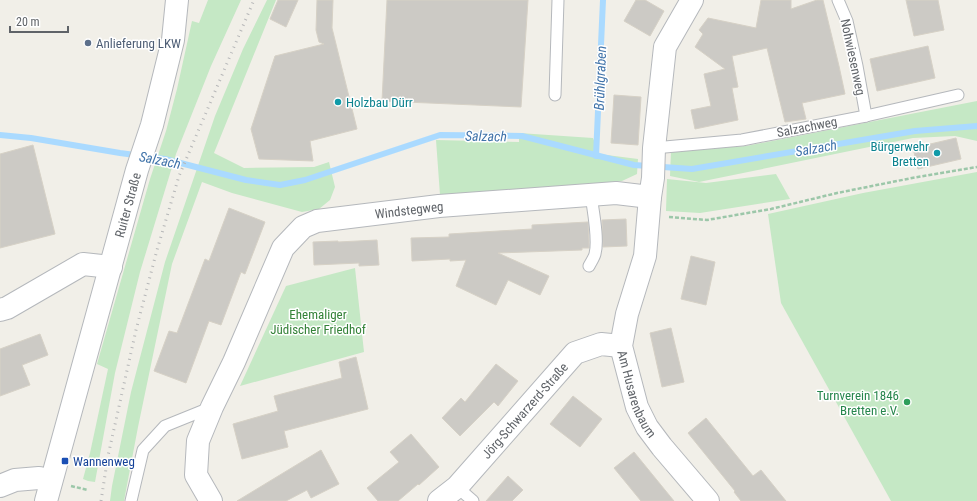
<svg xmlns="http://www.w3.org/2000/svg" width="977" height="501" viewBox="0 0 977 501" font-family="'Roboto Condensed',sans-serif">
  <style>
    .green { fill: #c5e8c5 }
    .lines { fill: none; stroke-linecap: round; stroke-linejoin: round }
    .stream { stroke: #aadaff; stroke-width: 6 }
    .building { fill: #cccac5; stroke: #d6d1c6 }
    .service-casing { stroke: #b5b8bc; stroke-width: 13 }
    .minor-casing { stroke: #b5b8bc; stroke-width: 24 }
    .path { stroke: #9cc7a9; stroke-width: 2.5; stroke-dasharray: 4 2; stroke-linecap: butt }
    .service { stroke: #fff; stroke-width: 11 }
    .minor { stroke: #fff; stroke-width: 22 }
    .rail { stroke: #b6b7b8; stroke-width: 3; stroke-dasharray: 1 5; stroke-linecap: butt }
    .service-dot { fill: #5c6f8a; stroke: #fff; stroke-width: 1.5 }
    .culture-dot { fill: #0f9aa8; stroke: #fff; stroke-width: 1.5 }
    .leisure-dot { fill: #2e9e5b; stroke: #fff; stroke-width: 1.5 }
    .transit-dot { fill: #1a4fb4; stroke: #fff; stroke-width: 1.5 }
    .labels { text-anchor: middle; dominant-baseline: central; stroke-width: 3; stroke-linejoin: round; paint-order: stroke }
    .service-label { font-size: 13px; fill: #4e5e75; stroke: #fff; text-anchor: start }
    .street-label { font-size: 13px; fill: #5f6368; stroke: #fff }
    .culture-label { font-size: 13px; fill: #0d838f; stroke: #fff; text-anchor: start }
    .park-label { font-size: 13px; fill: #348238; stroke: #fff }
    .leisure-label { font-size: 13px; fill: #27864d; stroke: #fff; text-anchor: end }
    .transit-label { font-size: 13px; fill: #164399; stroke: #fff; text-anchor: start }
    .water-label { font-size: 14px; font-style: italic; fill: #4174aa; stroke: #fff }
  </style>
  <rect width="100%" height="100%" fill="#f1efe8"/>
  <g class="green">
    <polygon points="208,0 241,0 211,66 176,154 140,272 115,373 95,482 88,481 83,479 90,453 108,369 97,364 150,179 166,131 177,89 192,21 199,23"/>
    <polygon points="267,0 276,0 214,153 244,168 314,167 329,162 335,187 330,200 319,209 302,212 232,193 202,182 172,264 138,427 124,501 110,501 112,486 131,392 165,262 215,116 243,49"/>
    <polygon points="977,101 977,141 955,136 913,138 699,182 670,176 671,151 746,146"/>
    <polygon points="519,133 593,138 599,154 638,159 637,174 622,181 521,190 440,195 436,140 519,142"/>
    <polygon points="977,172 977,501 891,501 781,303 768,214 863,193"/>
    <polygon points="776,174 790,199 700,213 666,211 667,179 706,183"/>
    <polygon points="355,268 364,352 240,386 286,286"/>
  </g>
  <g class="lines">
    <g class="stream">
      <polyline points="0,135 31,138 120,153 165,159 246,180 280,185 305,180 440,135 522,136 634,165 692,169 915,131 977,126"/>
      <polyline points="596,156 603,0"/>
    </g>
  </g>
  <g class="building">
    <polygon points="278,0 298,0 286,27 270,19"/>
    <polygon points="317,0 333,0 332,28 357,129 310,141 313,161 259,159 251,129 275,56 324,44 319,42 316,30"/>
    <polygon points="387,0 528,0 521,107 382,101"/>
    <polygon points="636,0 645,0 664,11 650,36 624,21"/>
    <polygon points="761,0 791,0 791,9 817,0 823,0 839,66 845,94 802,103 806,119 785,122 767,48 732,56 738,87 732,88 738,120 695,129 691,110 711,106 704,74 725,69 695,47 703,34 699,30 708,18 756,28"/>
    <polygon points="906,0 938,0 944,30 914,36"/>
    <polygon points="928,46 935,78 877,91 870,59"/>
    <polygon points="614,95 641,97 638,145 611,143"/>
    <polygon points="956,138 961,159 918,169 913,148"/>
    <polygon points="33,145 55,234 0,248 0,154"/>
    <polygon points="229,208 265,222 245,274 241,272 221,325 209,321 186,383 154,371 169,331 177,333 205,259 209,261"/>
    <polygon points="626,219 627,246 603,247 602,220"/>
    <polygon points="588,222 589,241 589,248 582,248 582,250 498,253 549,276 540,295 508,280 496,305 456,286 466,260 450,261 450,259 412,261 411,238 449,237 449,234 532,229 532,225"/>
    <polygon points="377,240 379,265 359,266 359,263 314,265 313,242 338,241 338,242"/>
    <polygon points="691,256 715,262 706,305 681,299"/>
    <polygon points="671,328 684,382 662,387 650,333"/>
    <polygon points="40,334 48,355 22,365 30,385 0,396 0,349"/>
    <polygon points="356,357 368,409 284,431 288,447 242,459 233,424 278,411 274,396 342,378 339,362"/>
    <polygon points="496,364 518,381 498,406 494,402 460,436 442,418 461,398 465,402"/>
    <polygon points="573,396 602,419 580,447 550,424"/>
    <polygon points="706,418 753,476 761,470 786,501 741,501 734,492 735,491 688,433"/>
    <polygon points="411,434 439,467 419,485 418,484 398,501 378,501 367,488 399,462 390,452"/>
    <polygon points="321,450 339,484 311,498 307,490 286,501 237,501"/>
    <polygon points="634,452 674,501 641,501 614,468"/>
    <polygon points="508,476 523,490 512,501 486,501"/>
  </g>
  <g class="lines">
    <g class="service-casing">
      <g id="service">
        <polyline points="838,0 847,21 857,66 866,116"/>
        <polyline points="555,95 558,0"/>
        <polyline points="654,148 742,140 866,116 958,95"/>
        <path d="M589,266C591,262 594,258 595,254C599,239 593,211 591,195"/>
        <polyline points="457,487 473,501"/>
        <polyline points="131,501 143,450 165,426 212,407"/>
      </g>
    </g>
    <g class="minor-casing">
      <g id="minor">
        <path id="s1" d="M692,0L665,47L654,148L653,178L650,197L645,256L627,314L621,346L637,407L647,427L662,447L708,501"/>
        <polyline points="0,310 7,308 83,264 111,267"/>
        <polyline points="0,486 15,480 39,478 51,481"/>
        <path id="s2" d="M46,501L137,170L152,125L173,40L177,0"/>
        <path id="s3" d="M211,501L196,475L198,441L212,407L234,362L283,248L303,227L317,221L439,206L616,193L650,197"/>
        <path id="s4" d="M439,501L457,487L575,353L601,344L621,346"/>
      </g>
    </g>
    <g class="path">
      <polyline points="669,217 707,220 771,209 837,193 912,178 977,167"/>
      <polyline points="71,486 88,490"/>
    </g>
    <use href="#service" class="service"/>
    <use href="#minor" class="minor"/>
    <polyline class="rail" points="101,501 108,456 136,330 157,250 179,176 254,0"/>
  </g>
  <circle class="service-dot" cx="88" cy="43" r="4"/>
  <g class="culture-dot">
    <circle cx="338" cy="102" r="4"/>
    <circle cx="937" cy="153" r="4"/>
  </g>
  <circle class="leisure-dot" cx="907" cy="402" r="4"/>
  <rect class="transit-dot" x="61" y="457" width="8" height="8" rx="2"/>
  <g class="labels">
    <g class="service-label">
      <text x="96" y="43">Anlieferung LKW</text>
    </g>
    <g class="street-label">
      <text transform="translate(853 57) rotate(78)">Nohwiesenweg</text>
      <text transform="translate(807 127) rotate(-11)">Salzachweg</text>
      <text stroke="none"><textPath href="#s2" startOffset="307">Ruiter Straße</textPath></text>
      <text stroke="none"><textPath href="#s3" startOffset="412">Windstegweg</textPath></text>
      <text stroke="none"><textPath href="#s1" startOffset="408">Am Husarenbaum</textPath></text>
      <text stroke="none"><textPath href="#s4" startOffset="125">Jörg-Schwarzerd-Straße</textPath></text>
    </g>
    <g class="culture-label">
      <text x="346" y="102">Holzbau Dürr</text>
      <text x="929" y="146" text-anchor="end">Bürgerwehr<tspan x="929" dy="15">Bretten</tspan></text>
    </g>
    <g class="park-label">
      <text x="318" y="314">Ehemaliger<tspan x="318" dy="15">Jüdischer Friedhof</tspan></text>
    </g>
    <g class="leisure-label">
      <text x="899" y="395">Turnverein 1846<tspan x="899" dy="15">Bretten e.V.</tspan></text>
    </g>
    <g class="transit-label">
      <text x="73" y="461">Wannenweg</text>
    </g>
    <g class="water-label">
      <text transform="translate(600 78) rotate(-88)">Brühlgraben</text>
      <text transform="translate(486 136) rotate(1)">Salzach</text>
      <text transform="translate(816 148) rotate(-10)">Salzach</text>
      <text transform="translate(160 160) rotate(11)">Salzach</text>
    </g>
  </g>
  <path d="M10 26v6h58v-6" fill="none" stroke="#5f6368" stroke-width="2"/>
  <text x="16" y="26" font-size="12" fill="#5f6368" stroke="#ffffff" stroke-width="3" paint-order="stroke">20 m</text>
</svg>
